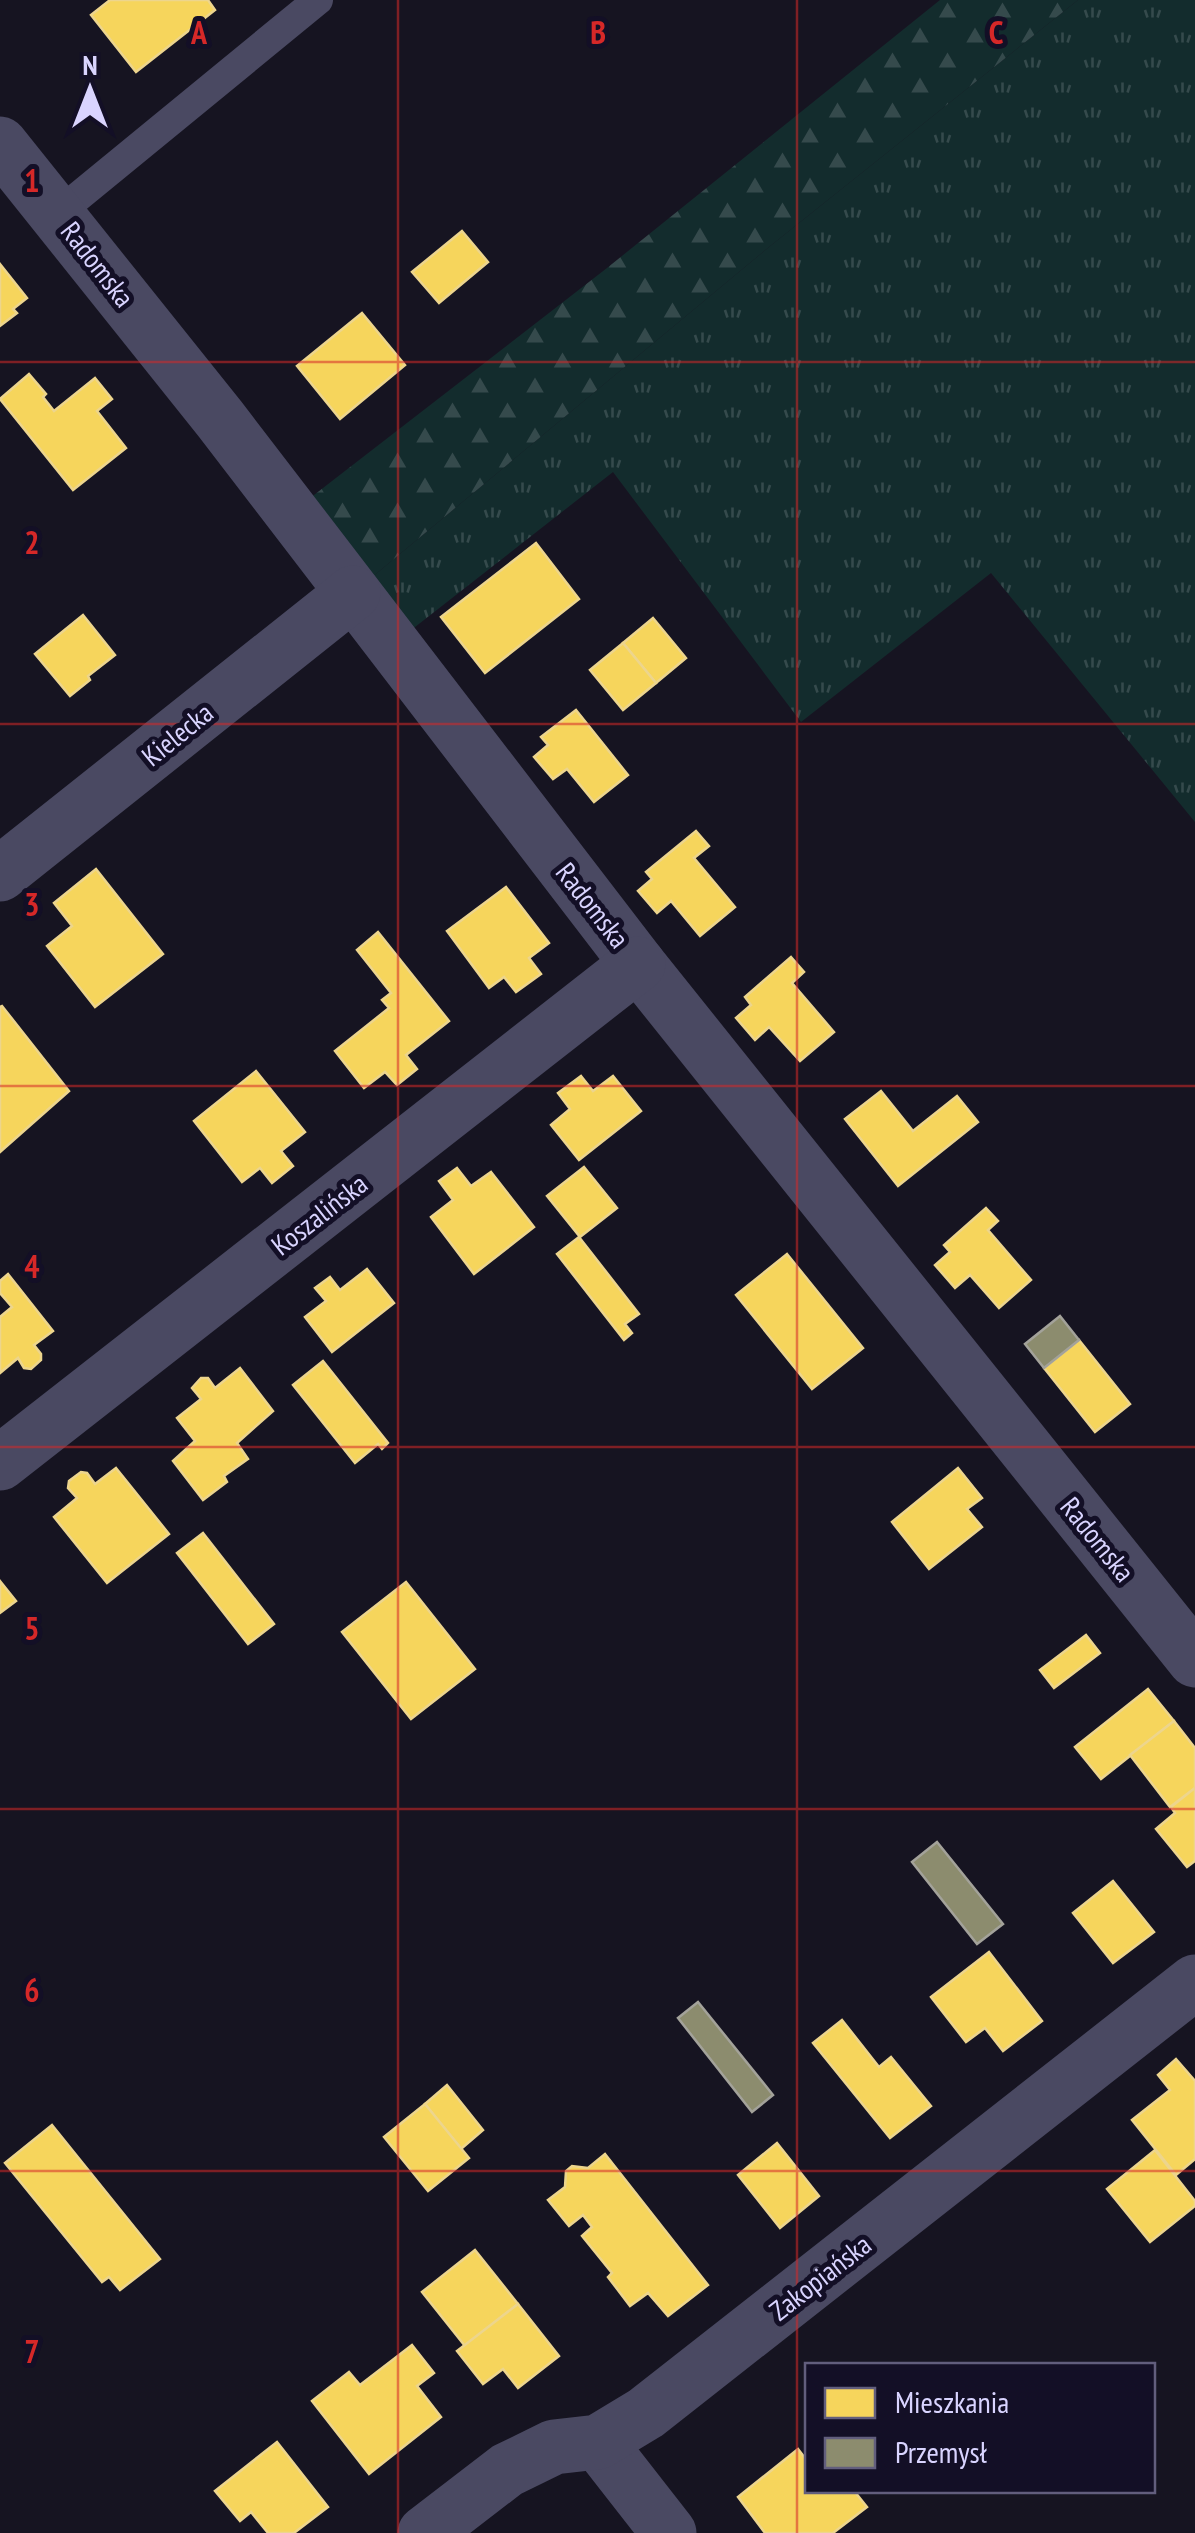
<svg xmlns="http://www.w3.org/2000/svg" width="1195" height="2533" viewBox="0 0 1195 2533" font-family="'PT Sans Narrow',sans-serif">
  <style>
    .grass { fill: url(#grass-tufts) }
    .forest { fill: url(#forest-firs) }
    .homes { fill: #f6d55c; stroke: #edd58d; stroke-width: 2.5 }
    .industry { fill: #8c8c6e; stroke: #a3a29a; stroke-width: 2.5 }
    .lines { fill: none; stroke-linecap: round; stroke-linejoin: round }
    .lane { stroke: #4a4962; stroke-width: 30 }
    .street { stroke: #4a4962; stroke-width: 55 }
    .grid { fill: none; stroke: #d62828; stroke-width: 2.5; stroke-opacity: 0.55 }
    .labels { text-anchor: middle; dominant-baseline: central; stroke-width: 10; stroke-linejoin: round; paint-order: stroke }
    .street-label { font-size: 28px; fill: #d9d4ff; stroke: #130f26 }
    .grid-label { font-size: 32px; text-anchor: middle; font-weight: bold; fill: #d62828; stroke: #130f26; stroke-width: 10; stroke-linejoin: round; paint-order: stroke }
  </style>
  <defs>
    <pattern id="grass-tufts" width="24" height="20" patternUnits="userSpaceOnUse" patternTransform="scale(2.5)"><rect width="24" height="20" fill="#132c2d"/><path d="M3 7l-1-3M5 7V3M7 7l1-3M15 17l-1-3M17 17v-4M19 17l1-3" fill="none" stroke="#354a4c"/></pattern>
    <pattern id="forest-firs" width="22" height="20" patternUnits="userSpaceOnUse" patternTransform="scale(2.5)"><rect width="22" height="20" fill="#132c2d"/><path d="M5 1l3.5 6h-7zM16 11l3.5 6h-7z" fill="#354a4c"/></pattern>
  </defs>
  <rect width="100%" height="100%" fill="#161421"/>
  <polygon class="grass" points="1078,0 1195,0 1195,822 991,573 801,722 613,472 392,645 353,593 769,247"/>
  <polygon class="forest" points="940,0 1078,0 769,247 353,593 292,512 607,268"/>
  <g class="homes">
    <polygon points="110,0 208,0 215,10 136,72 91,15"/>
    <polygon points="462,231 488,262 439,303 412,272"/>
    <polygon points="0,264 27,298 13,309 17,313 0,326"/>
    <polygon points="362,313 405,365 340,419 297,366"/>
    <polygon points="29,374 46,394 43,397 54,411 95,378 112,399 97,411 126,448 73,490 0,399"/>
    <polygon points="536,543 579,599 485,673 441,617"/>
    <polygon points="83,615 115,655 88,676 90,680 70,696 35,654"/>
    <polygon points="653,618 686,658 656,683 623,643"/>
    <polygon points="623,643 656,683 623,710 590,670"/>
    <polygon points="576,710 628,775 594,802 567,769 553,779 534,757 548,745 541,737"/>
    <polygon points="696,831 709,846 694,858 735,907 700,936 671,901 657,913 638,891 652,879 646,872"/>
    <polygon points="96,869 163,954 95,1007 47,946 72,926 54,903"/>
    <polygon points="506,887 549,943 529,958 541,974 516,992 504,977 489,988 447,931"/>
    <polygon points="378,932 449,1021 406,1055 417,1069 397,1085 385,1072 364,1088 335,1051 389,1008 382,1000 391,993 357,950"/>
    <polygon points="791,957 804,972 792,983 834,1032 800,1061 769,1027 755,1040 736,1018 751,1005 745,997"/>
    <polygon points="2,1006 69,1091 0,1152 0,1007"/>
    <polygon points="256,1071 305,1132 281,1151 293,1166 272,1183 260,1168 242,1182 194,1121"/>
    <polygon points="581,1076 593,1091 613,1076 641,1111 579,1160 551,1125 570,1109 558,1093"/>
    <polygon points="881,1091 913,1131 957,1096 978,1122 898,1186 845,1119"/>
    <polygon points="584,1167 617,1208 580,1237 547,1196"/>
    <polygon points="457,1168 471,1186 491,1172 534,1227 474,1274 431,1217 453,1200 439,1181"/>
    <polygon points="986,1208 998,1221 988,1230 1031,1280 999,1308 970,1275 955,1288 935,1265 950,1252 944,1245"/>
    <polygon points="579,1237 639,1314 625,1324 632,1333 624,1340 557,1254"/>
    <polygon points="787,1254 863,1348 812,1389 736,1295"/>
    <polygon points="367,1269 394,1303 332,1352 305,1317 326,1301 315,1288 330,1277 340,1290"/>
    <polygon points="8,1274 53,1331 34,1345 41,1354 41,1360 31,1369 24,1368 18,1358 0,1373 0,1317 12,1307 0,1293 0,1281"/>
    <polygon points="1079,1340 1130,1404 1095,1432 1044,1368"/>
    <polygon points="323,1361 388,1443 382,1449 378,1444 355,1463 293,1385"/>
    <polygon points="240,1368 273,1411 237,1443 248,1459 224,1476 227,1482 203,1500 173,1461 195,1441 177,1418 201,1399 192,1388 201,1378 208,1378 215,1388"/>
    <polygon points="116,1468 169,1534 107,1583 54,1517 77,1498 68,1488 69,1481 81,1472 87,1473 95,1484"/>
    <polygon points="958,1468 982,1498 967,1509 982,1527 929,1569 892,1522"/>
    <polygon points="203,1533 274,1624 248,1644 177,1553"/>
    <polygon points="0,1581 16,1601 0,1613"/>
    <polygon points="406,1582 475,1669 411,1719 342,1632"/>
    <polygon points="1086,1635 1100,1653 1054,1688 1040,1670"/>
    <polygon points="1148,1689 1174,1721 1101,1779 1075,1747"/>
    <polygon points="1174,1721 1195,1748 1195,1788 1170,1807 1130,1755"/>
    <polygon points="1195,1788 1195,1861 1187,1867 1156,1829 1175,1813 1171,1807"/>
    <polygon points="1113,1881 1154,1932 1113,1963 1073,1913"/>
    <polygon points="989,1952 1042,2021 1003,2051 985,2028 966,2042 931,1997"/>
    <polygon points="842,2020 879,2067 891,2057 931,2106 890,2138 813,2043"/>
    <polygon points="1176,2059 1195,2081 1195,2159 1176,2175 1132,2120 1170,2090 1158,2075"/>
    <polygon points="447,2085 483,2130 461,2149 425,2104"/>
    <polygon points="425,2104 469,2158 428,2191 384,2137"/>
    <polygon points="52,2125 160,2259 120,2290 109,2277 102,2282 5,2163"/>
    <polygon points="777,2143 819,2196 780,2228 738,2175"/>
    <polygon points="1155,2150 1195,2201 1195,2206 1150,2242 1107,2189"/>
    <polygon points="605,2154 708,2285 668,2316 648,2293 630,2306 608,2277 612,2273 582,2236 592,2227 583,2215 569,2226 548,2200 565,2187 566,2171 572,2166 588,2168"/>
    <polygon points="475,2250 518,2304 465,2346 422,2292"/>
    <polygon points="518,2304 559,2356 518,2388 503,2369 483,2384 457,2351"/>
    <polygon points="412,2345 434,2373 417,2386 441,2417 369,2474 312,2401 349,2372 360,2385"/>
    <polygon points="277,2442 328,2507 294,2533 268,2533 251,2512 240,2521 215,2491"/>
    <polygon points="798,2449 808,2462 808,2490 858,2490 855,2492 867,2507 833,2533 765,2533 738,2497"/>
  </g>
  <g class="industry">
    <polygon points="1060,1316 1079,1340 1044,1368 1025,1344"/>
    <polygon points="937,1842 1003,1924 977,1944 912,1862"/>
    <polygon points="698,2002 773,2095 752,2112 678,2018"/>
  </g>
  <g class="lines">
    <polyline class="lane" points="57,214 318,0"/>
    <g class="street">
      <polyline points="0,144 220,419 638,964 1195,1660"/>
      <polyline points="0,874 353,593"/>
      <polyline points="0,1463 638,964"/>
      <polyline points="598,2442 669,2533"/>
      <polyline points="425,2533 507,2470 554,2447 598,2442 646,2413 1195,1982"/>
    </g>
  </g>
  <path class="grid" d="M398,0V2533M797,0V2533M0,362H1195M0,724H1195M0,1086H1195M0,1447H1195M0,1809H1195M0,2171H1195"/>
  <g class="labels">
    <g class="street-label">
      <text transform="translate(98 264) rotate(52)">Radomska</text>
      <text transform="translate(177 734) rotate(-39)">Kielecka</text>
      <text transform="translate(593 905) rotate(52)">Radomska</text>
      <text transform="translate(319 1214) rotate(-38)">Koszalińska</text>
      <text transform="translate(1098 1539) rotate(51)">Radomska</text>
      <text transform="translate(820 2277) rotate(-38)">Zakopiańska</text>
    </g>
  </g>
  <g class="grid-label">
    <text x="199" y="44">A</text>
    <text x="598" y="44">B</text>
    <text x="996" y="44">C</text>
    <text x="32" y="192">1</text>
    <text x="32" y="554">2</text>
    <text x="32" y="916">3</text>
    <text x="32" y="1278">4</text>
    <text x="32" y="1640">5</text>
    <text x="32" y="2002">6</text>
    <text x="32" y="2363">7</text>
  </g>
  <rect x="805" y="2363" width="350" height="130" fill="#130f26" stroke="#625e7d" stroke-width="2.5"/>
  <rect x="825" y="2388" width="50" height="30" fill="#f6d55c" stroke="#625e7d" stroke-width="2.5"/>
  <text x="895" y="2413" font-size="30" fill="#d9d4ff">Mieszkania</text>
  <rect x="825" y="2438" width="50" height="30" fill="#8c8c6e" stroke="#625e7d" stroke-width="2.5"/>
  <text x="895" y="2463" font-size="30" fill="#d9d4ff">Przemysł</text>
  <g transform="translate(90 90)" stroke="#130f26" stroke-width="8" paint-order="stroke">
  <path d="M0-8L18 38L0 25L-18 38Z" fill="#d9d4ff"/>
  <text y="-15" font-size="28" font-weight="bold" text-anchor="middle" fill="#d9d4ff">N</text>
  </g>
</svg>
